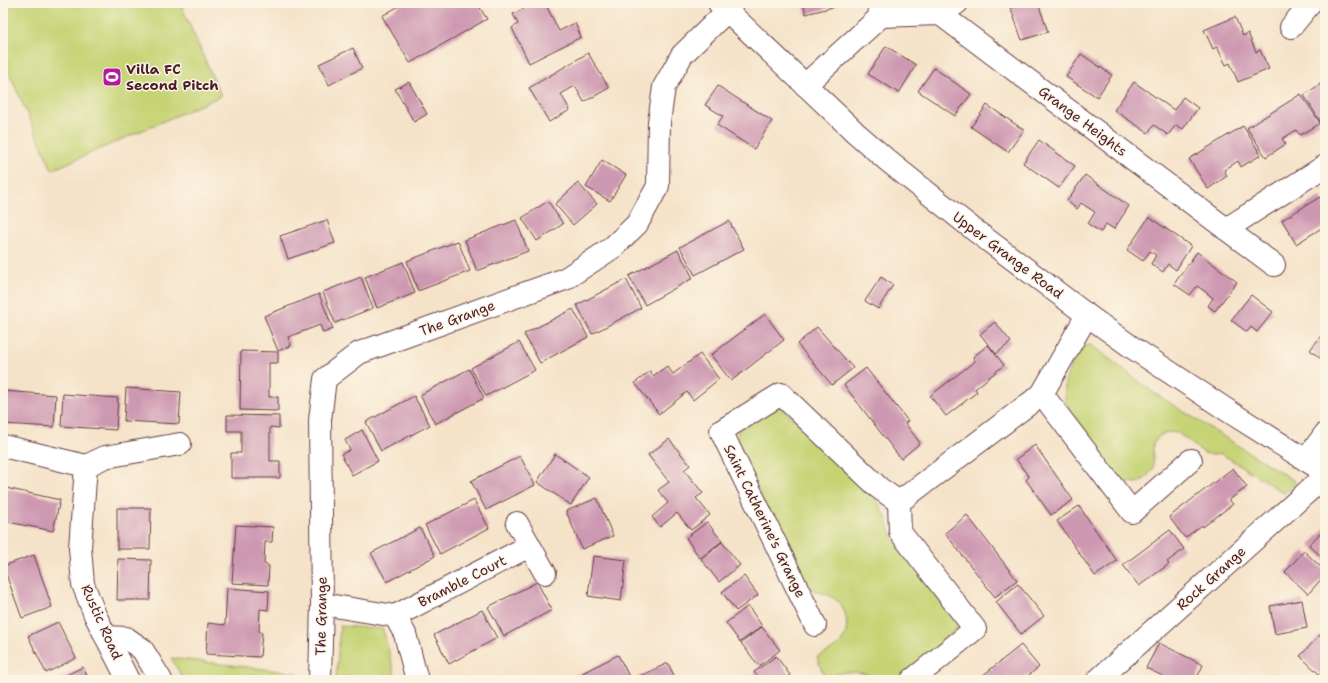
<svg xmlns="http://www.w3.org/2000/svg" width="1328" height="683" viewBox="0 0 1328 683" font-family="'Shantell Sans',sans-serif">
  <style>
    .green { fill: #c6d476; stroke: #887a50 }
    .building { fill: #cd98b1 }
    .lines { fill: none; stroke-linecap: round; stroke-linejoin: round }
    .minor-casing { stroke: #643c43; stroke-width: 24 }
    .minor { stroke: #fff; stroke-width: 22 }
    .labels { text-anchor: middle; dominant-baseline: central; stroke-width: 3; stroke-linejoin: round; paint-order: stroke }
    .poi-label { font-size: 14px; font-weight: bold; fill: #4a1f2b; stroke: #fcf5e5; text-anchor: start }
    .street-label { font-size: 14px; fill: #4a1f2b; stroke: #fcf5e5 }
  </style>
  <rect width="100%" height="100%" fill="#fcf5e5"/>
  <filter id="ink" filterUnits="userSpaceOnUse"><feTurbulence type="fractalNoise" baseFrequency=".025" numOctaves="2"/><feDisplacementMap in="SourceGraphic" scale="8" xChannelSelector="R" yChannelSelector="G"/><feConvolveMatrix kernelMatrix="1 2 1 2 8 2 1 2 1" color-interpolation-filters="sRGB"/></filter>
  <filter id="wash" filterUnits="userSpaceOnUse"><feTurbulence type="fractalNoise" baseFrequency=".012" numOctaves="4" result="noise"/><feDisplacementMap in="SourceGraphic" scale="16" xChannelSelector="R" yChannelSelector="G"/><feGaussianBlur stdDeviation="0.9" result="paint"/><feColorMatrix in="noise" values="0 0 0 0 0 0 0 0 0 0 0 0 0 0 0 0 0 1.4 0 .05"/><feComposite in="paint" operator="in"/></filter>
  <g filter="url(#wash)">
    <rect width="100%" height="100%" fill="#f5e3c9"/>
    <g class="green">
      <polygon points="3,3 180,3 221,96 52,170 3,59"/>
      <polygon points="1091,345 1154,393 1296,482 1284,493 1222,454 1213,455 1204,453 1178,433 1168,432 1159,436 1153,444 1153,468 1146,478 1137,483 1126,482 1119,477 1065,404 1065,383 1070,367 1078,352 1084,346"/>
      <path d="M779,405L876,499L886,517L892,536L959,627L897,680H873L869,675C850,670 843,671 825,679L817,657C826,653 840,647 844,637C849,628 847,610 839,602C832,595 818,592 808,588L736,447L738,431Z"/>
      <polygon points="340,626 383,629 396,680 336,680"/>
      <polygon points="171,658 298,673 298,680 184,680"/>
    </g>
    <g id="blocks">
      <g class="building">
        <polygon points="404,3 477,3 487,19 410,63 382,16"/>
        <polygon points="535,3 545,3 559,31 575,23 581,37 529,63 512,28 518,24 513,14"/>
        <polygon points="803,3 836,3 837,6 806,14"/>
        <polygon points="1018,3 1038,3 1048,32 1022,40 1010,6"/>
        <polygon points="1235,17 1243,36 1248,33 1256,52 1260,50 1269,69 1238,82 1230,63 1226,65 1217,47 1213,49 1204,30"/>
        <polygon points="886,46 916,65 899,93 868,74"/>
        <polygon points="353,48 362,68 329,85 319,64"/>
        <polygon points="588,53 609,88 584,102 575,86 561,94 570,110 549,122 529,88"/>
        <polygon points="1081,54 1112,75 1097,97 1066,77"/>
        <polygon points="934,68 971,94 955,116 918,91"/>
        <polygon points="1325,81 1325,122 1322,124 1304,95"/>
        <polygon points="409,82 427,114 414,122 395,89"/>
        <polygon points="1134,82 1174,110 1183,97 1198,108 1183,129 1176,125 1168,135 1154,125 1148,133 1114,110"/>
        <polygon points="718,86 772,121 754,149 717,125 723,116 705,105"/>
        <polygon points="1301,94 1320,123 1300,135 1296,130 1282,139 1286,144 1266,157 1247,128"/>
        <polygon points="987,105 1024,130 1008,152 971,127"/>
        <polygon points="1243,126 1261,155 1241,167 1238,161 1224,170 1227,176 1208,189 1189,159"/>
        <polygon points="1039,140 1075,166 1059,188 1023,163"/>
        <polygon points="602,160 626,175 610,201 586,187"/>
        <polygon points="1085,175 1129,206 1114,229 1106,224 1101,232 1088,224 1095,212 1081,203 1077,209 1067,201"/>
        <polygon points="578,183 597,204 573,225 555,204"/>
        <polygon points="1320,197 1325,205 1325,226 1296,244 1282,220"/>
        <polygon points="548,201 563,224 537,241 522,218"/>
        <polygon points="1149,217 1191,246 1176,270 1168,264 1163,272 1151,264 1156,255 1150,251 1143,261 1127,250"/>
        <polygon points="327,220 335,243 288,259 280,236"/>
        <polygon points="516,220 528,251 477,271 465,240"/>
        <polygon points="729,221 744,249 695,275 680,247"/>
        <polygon points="458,241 470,271 418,291 407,261"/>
        <polygon points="678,250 693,278 645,305 629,276"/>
        <polygon points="1197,252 1237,282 1215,311 1208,306 1213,298 1203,290 1197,286 1190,295 1174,284"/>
        <polygon points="403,262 415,293 377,308 365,277"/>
        <polygon points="361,277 373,308 335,323 323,292"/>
        <polygon points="881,277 893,285 878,309 865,301"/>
        <polygon points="626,279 641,308 592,334 577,305"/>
        <polygon points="319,294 333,329 323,333 320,325 288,337 291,346 278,351 264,316"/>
        <polygon points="1251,295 1273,312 1257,332 1251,327 1247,332 1231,320"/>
        <polygon points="573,309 588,337 540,363 524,334"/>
        <polygon points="765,314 784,340 731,381 711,355"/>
        <polygon points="995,322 1011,342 996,354 980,334"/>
        <polygon points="817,327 853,368 832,385 797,344"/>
        <polygon points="1325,331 1325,362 1310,350"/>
        <polygon points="519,342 535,370 486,396 471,368"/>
        <polygon points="988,345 1004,365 975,389 977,392 946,416 930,396 975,361 973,357"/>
        <polygon points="241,351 278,352 278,363 269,363 269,397 278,397 278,411 240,410"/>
        <polygon points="700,354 719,379 693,400 687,392 659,414 635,383 650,371 653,376 667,366 673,374"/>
        <polygon points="866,368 908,421 905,423 920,443 901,459 844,385"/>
        <polygon points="469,369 484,398 435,424 420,395"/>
        <polygon points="126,388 181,392 179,424 124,421"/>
        <polygon points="3,391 56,395 54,427 3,424"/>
        <polygon points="63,394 118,398 116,430 61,426"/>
        <polygon points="414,396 430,425 381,451 366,422"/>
        <polygon points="227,415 279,416 279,428 270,427 270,461 280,461 280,478 231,478 231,453 241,453 241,431 227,431"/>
        <polygon points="362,430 378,461 352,475 341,454 350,450 345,440"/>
        <polygon points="669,439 690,465 684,470 703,493 696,498 710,515 691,530 677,513 660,527 652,517 668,503 658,490 669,482 648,455"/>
        <polygon points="1035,445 1073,500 1051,515 1026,480 1029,477 1016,459"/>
        <polygon points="555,454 589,477 571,505 537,482"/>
        <polygon points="520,456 535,485 486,510 471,481"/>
        <polygon points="1233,468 1247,487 1229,500 1233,504 1203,527 1202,525 1185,538 1169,517"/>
        <polygon points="6,488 60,500 53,531 3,521 3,501"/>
        <polygon points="597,498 613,536 582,549 566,511"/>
        <polygon points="474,500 489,528 440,554 425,525"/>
        <polygon points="1079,506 1117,561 1095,576 1057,521"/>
        <polygon points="117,508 151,508 150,549 117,549"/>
        <polygon points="967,515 1017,580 995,597 945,533"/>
        <polygon points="707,522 722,541 700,558 686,538"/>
        <polygon points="236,525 273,527 272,542 265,542 264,564 269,566 268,585 232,583"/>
        <polygon points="420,528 435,556 387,582 371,553"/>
        <polygon points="1325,528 1325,560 1309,545"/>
        <polygon points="1170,530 1184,549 1167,562 1169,564 1139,586 1123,565"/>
        <polygon points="722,542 740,565 719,582 701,559"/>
        <polygon points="1304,551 1325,571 1325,575 1308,594 1285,572"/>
        <polygon points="34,555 52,607 22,618 3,566"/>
        <polygon points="593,556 626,560 621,601 588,596"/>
        <polygon points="118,559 151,560 150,600 117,600"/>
        <polygon points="744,576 758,595 736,611 722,592"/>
        <polygon points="537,582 552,610 504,636 488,607"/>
        <polygon points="1018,584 1044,616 1021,634 996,602"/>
        <polygon points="227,588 269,591 268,610 260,609 259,631 262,633 260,657 206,654 208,623 225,625"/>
        <polygon points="1302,600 1307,628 1275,634 1270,606"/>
        <polygon points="748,606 762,626 740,642 726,623"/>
        <polygon points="482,610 497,638 449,664 434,635"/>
        <polygon points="58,622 76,658 46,673 28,636"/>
        <polygon points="762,627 780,650 759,666 741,643"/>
        <polygon points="1320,635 1325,640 1325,670 1320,675 1300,656"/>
        <polygon points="1159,643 1203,665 1196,680 1171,680 1146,668"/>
        <polygon points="1021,645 1039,667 1023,680 977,680"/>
        <polygon points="618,655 631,680 569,680 594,667"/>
        <polygon points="776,656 790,675 783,680 760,680 754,672"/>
        <polygon points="668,663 676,680 639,680 638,677"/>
        <polygon points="83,667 89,680 56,680"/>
      </g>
    </g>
  </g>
  <g filter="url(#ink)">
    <use href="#blocks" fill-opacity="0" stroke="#643c43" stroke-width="1"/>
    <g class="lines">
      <g class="minor-casing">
        <g id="minor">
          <polyline points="719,3 856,133 888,161 973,229 1087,315 1133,348 1233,414 1325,472"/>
          <polyline points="940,14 957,3"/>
          <polyline points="881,16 940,14 1274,265"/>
          <polyline points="1291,27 1309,5 1309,3"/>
          <polyline points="805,85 881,16 878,3"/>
          <polyline points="1226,229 1325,166"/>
          <polyline points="1042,394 1132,512 1191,460"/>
          <polyline points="3,446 86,466 105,457 180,444"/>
          <polyline points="1306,460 1325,434"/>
          <polyline points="86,466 80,548 83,584 95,615 128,680"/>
          <polyline points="899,502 1042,394 1087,315"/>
          <polyline points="899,502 900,532 975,629 912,680"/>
          <polyline points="517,523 545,573"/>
          <polyline points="322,604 395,616 405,634 417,680"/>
          <polyline points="395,616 529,546"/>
          <polyline points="815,625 721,431 781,394 879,488 899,502"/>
          <polyline points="106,637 126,638 142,649 161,680"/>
          <polyline points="320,680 322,604 320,420 325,379 359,353 565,279 612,248 637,224 658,186 659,122 664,87 682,55 727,11"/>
          <polyline points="1098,680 1325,476"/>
        </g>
      </g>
      <use href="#minor" class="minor"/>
    </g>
  </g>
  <defs>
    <g id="stadium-square" transform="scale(1)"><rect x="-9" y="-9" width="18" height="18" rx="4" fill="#b5179e" stroke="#fcf5e5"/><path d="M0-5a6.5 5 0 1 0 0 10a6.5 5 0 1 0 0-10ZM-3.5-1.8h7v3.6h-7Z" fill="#fff"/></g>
  </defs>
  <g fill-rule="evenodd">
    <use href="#stadium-square" x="112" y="77"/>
  </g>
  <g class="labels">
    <g class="poi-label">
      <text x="126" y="69">Villa FC<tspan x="126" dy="16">Second Pitch</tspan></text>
    </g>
    <g class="street-label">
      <text transform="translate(1083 121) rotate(37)">Grange Heights</text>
      <text transform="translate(1008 255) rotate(37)">Upper Grange Road</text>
      <text transform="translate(457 318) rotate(-20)">The Grange</text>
      <text transform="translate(765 521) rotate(64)">Saint Catherine's Grange</text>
      <text transform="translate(1211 578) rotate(-42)">Rock Grange</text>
      <text transform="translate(462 581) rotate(-27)">Bramble Court</text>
      <text transform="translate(321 616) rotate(-89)">The Grange</text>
      <text transform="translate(102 622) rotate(66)">Rustic Road</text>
    </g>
  </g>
  <rect width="1328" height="683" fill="none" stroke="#fcf5e5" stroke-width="16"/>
</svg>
